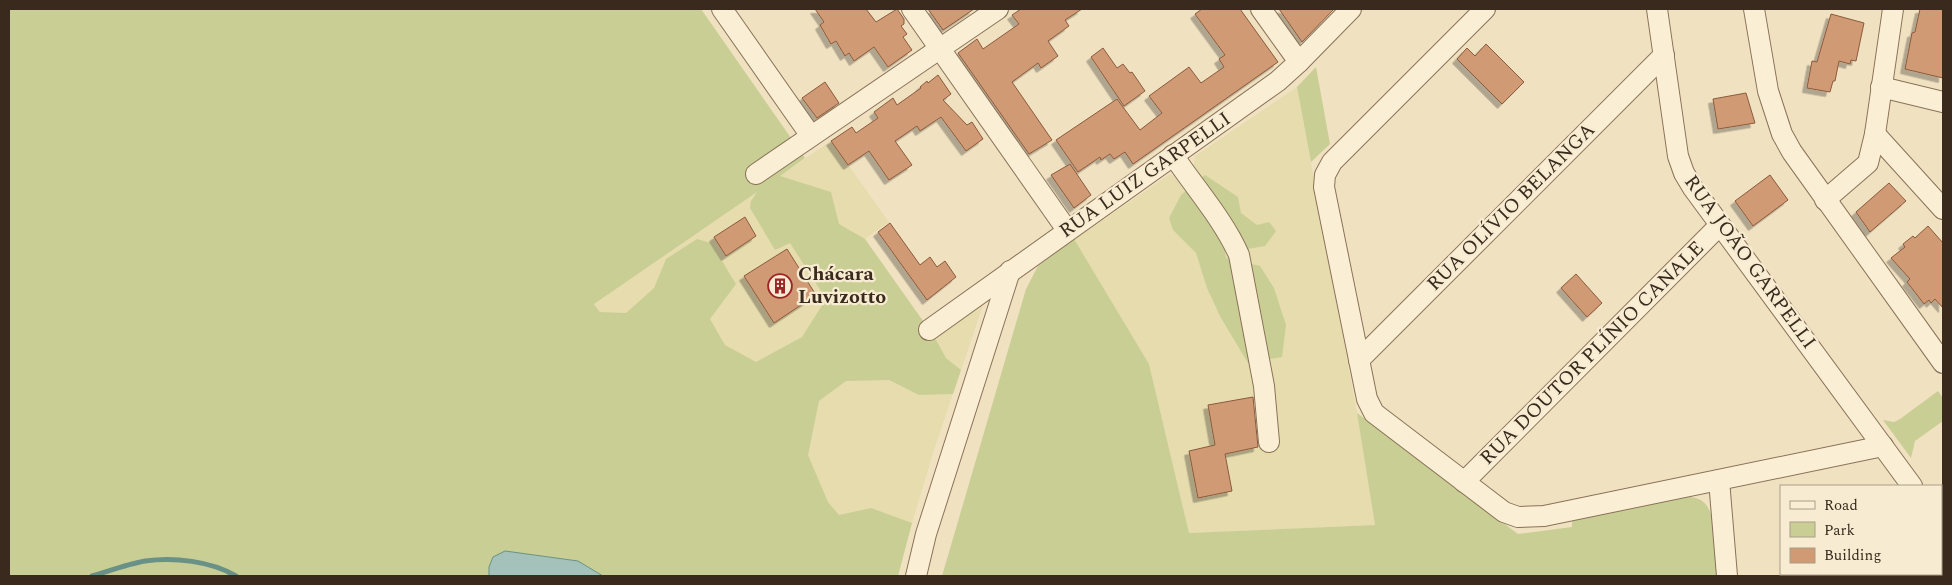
<svg xmlns="http://www.w3.org/2000/svg" width="1952" height="585" viewBox="0 0 1952 585" font-family="Spectral,serif">
  <style>
    .farmland { fill: #e6dcae }
    .green { fill: #c9cf94; fill-rule: evenodd }
    .water { fill: #a4c2b9; stroke: #6a9187 }
    .lines { fill: none; stroke-linecap: round; stroke-linejoin: round }
    .stream { stroke: #6a9187; stroke-width: 5 }
    .building { fill: #d09a75; stroke: #8b5a3c; filter: url(#shadow) }
    .minor-casing { stroke: #8a7258; stroke-width: 22 }
    .minor { stroke: #faefd5; stroke-width: 20 }
    .labels { text-anchor: middle; dominant-baseline: central; stroke-width: 4.5; stroke-linejoin: round; paint-order: stroke }
    .street-label { font-size: 20px; fill: #392a1d; stroke: #f7ebd1 }
    .poi-label { font-size: 20px; font-weight: bold; fill: #392a1d; stroke: #f7ebd1; text-anchor: start }
  </style>
  <defs>
    <filter id="shadow"><feDropShadow dx="-4.5" dy="4.5" stdDeviation="0" flood-color="#0004"/></filter>
  </defs>
  <rect width="100%" height="100%" fill="#f0e1c1"/>
  <g class="farmland">
    <polygon points="1297,87 1357,413 1375,525 1189,533 1149,364 1074,240 1170,174 1182,181 1193,174 1195,156"/>
    <polygon points="831,141 889,222 865,239 935,338 983,305 934,450 912,523 898,576 774,557 594,303"/>
  </g>
  <g class="green">
    <path d="M9,9H701L805,158L780,176L831,192L839,224L865,239L935,338L946,358L961,370L953,394L919,395L889,380L846,381L819,401L808,455L828,502L839,515L871,508L912,523L898,576H603L578,561L505,551L489,567V576H9ZM757,192L751,201L750,208L775,250L790,243L826,299L802,337L756,362L725,345L710,319L736,284L711,243L697,239L666,259L654,288L626,313L600,312L594,304Z"/>
    <polygon points="1316,67 1330,144 1311,162 1297,87"/>
    <polygon points="1205,175 1238,197 1241,213 1257,225 1269,222 1276,231 1265,246 1242,250 1224,245 1226,258 1260,266 1274,288 1286,325 1282,357 1248,363 1221,318 1207,288 1196,253 1173,230 1169,218 1181,195"/>
    <path d="M1074,239L1149,364L1189,533L1375,525L1357,413L1518,534L1572,527V521L1681,497C1711,494 1713,516 1715,540C1716,552 1717,564 1718,576H942L1026,289L1038,266Z"/>
    <polygon points="1938,391 1943,398 1943,421 1915,441 1911,458 1883,420 1894,422 1900,419"/>
  </g>
  <polygon class="water" points="505,551 578,561 603,576 489,576 489,567 493,557"/>
  <g class="lines">
    <path class="stream" d="M92,576C109,571 128,564 145,561C174,557 211,561 236,576"/>
  </g>
  <g class="building">
    <polygon points="815,9 866,9 876,22 897,9 904,19 904,24 901,26 907,34 903,37 912,50 888,67 874,47 854,61 849,53 845,56 836,41 831,44 820,25 824,22"/>
    <polygon points="928,9 974,9 943,30"/>
    <polygon points="1021,9 1082,9 1065,20 1069,26 1048,41 1058,56 1041,68 1038,63 1012,82 1052,140 1029,154 958,53 977,39 983,49 1019,24 1012,15"/>
    <polygon points="1202,9 1240,9 1278,62 1133,164 1125,152 1114,159 1110,154 1101,160 1100,157 1078,172 1056,140 1117,99 1140,130 1162,113 1149,96 1189,67 1201,83 1224,67 1219,59 1225,55 1195,14"/>
    <polygon points="1279,9 1334,9 1302,42"/>
    <polygon points="1920,9 1943,9 1943,78 1905,69 1912,33 1915,32"/>
    <polygon points="1831,14 1864,23 1856,61 1851,60 1850,64 1839,61 1835,81 1833,81 1830,92 1807,88 1812,61 1817,62"/>
    <polygon points="1486,44 1524,82 1502,104 1457,59 1467,48 1475,56"/>
    <polygon points="1103,48 1117,68 1123,64 1130,73 1132,72 1145,91 1124,106 1091,57"/>
    <polygon points="938,75 951,94 943,100 967,125 972,122 983,139 966,151 941,117 920,131 917,126 895,141 912,165 889,180 869,151 848,165 831,141 852,127 856,133 878,118 874,112 893,98 897,105 921,88 920,87 927,81 928,83"/>
    <polygon points="825,82 839,103 817,118 802,98"/>
    <polygon points="1746,93 1755,123 1718,129 1713,99"/>
    <polygon points="1070,164 1091,195 1074,208 1051,175"/>
    <polygon points="1770,175 1788,200 1753,226 1735,201"/>
    <polygon points="1889,183 1906,201 1870,232 1856,212"/>
    <polygon points="745,217 756,236 726,256 714,237"/>
    <polygon points="890,223 920,265 930,257 937,267 945,261 956,277 927,300 878,232"/>
    <polygon points="1928,226 1943,243 1943,308 1935,299 1931,303 1929,300 1924,304 1907,282 1910,279 1891,258 1905,247 1903,244 1913,236 1915,238"/>
    <polygon points="787,249 816,295 774,323 744,276"/>
    <polygon points="1576,274 1602,303 1587,317 1561,288"/>
    <polygon points="1253,397 1258,447 1225,454 1232,491 1198,498 1189,451 1215,445 1208,405"/>
  </g>
  <g class="lines">
    <g class="minor-casing">
      <g id="minor">
        <polyline points="722,9 811,136"/>
        <polyline points="912,9 1067,230"/>
        <polyline points="1261,9 1299,62"/>
        <polyline points="1485,9 1332,162 1325,175 1324,187 1367,399 1374,413 1504,512 1518,517 1544,516 1883,446"/>
        <polyline points="1657,9 1678,156 1684,173 1693,188 1912,486"/>
        <polyline points="1754,9 1768,91 1782,134 1792,152 1943,363"/>
        <polyline points="1881,87 1943,102"/>
        <polyline points="1875,134 1943,209"/>
        <path d="M1173,155C1195,188 1223,219 1239,255L1264,386L1269,442"/>
        <polyline points="756,174 998,9"/>
        <polyline points="1825,200 1868,163 1875,134 1893,9"/>
        <polyline points="929,330 1278,81 1299,62 1351,9"/>
        <polyline points="1359,360 1664,55"/>
        <polyline points="1719,480 1727,576"/>
        <polyline points="1464,482 1720,225"/>
        <polyline points="1941,526 1943,530"/>
        <polyline points="916,576 926,534 1010,271"/>
      </g>
    </g>
    <use href="#minor" class="minor"/>
  </g>
  <defs>
    <g id="building-ring" transform="scale(1.25)"><circle r="9.5" fill="#f7ebd1" stroke="#9c2527" stroke-width="1.5"/><path d="M-4-6H4V6H1V3H-1V6H-4ZM-2.5-4.3h1.7v1.8h-1.7ZM.8-4.3h1.7v1.8H.8ZM-2.5-1h1.7V.8h-1.7ZM.8-1h1.7V.8H.8Z" fill="#9c2527"/></g>
  </defs>
  <g fill-rule="evenodd">
    <use href="#building-ring" x="780" y="286"/>
  </g>
  <g class="labels">
    <g class="street-label">
      <text transform="translate(1145 175) rotate(-35)">RUA LUIZ GARPELLI</text>
      <text transform="translate(1511 207) rotate(-45)">RUA OLÍVIO BELANGA</text>
      <text transform="translate(1750 262) rotate(54)">RUA JOÃO GARPELLI</text>
      <text transform="translate(1592 353) rotate(-45)">RUA DOUTOR PLÍNIO CANALE</text>
    </g>
    <g class="poi-label">
      <text x="798" y="274">Chácara<tspan x="798" dy="23">Luvizotto</tspan></text>
    </g>
  </g>
  <rect width="1952" height="585" fill="none" stroke="#392a1d" stroke-width="20"/>
  <rect x="1780" y="485" width="162" height="90" fill="#f7ebd1" stroke="#ab9e89"/>
  <rect x="1790" y="501" width="25" height="8" fill="#faefd5" stroke="#ab9e89"/>
  <text x="1824" y="510" font-size="15" fill="#392a1d">Road</text>
  <rect x="1790" y="522" width="25" height="15" fill="#c9cf94" stroke="#ab9e89"/>
  <text x="1824" y="535" font-size="15" fill="#392a1d">Park</text>
  <rect x="1790" y="548" width="25" height="15" fill="#d09a75" stroke="#ab9e89"/>
  <text x="1824" y="560" font-size="15" fill="#392a1d">Building</text>
</svg>
